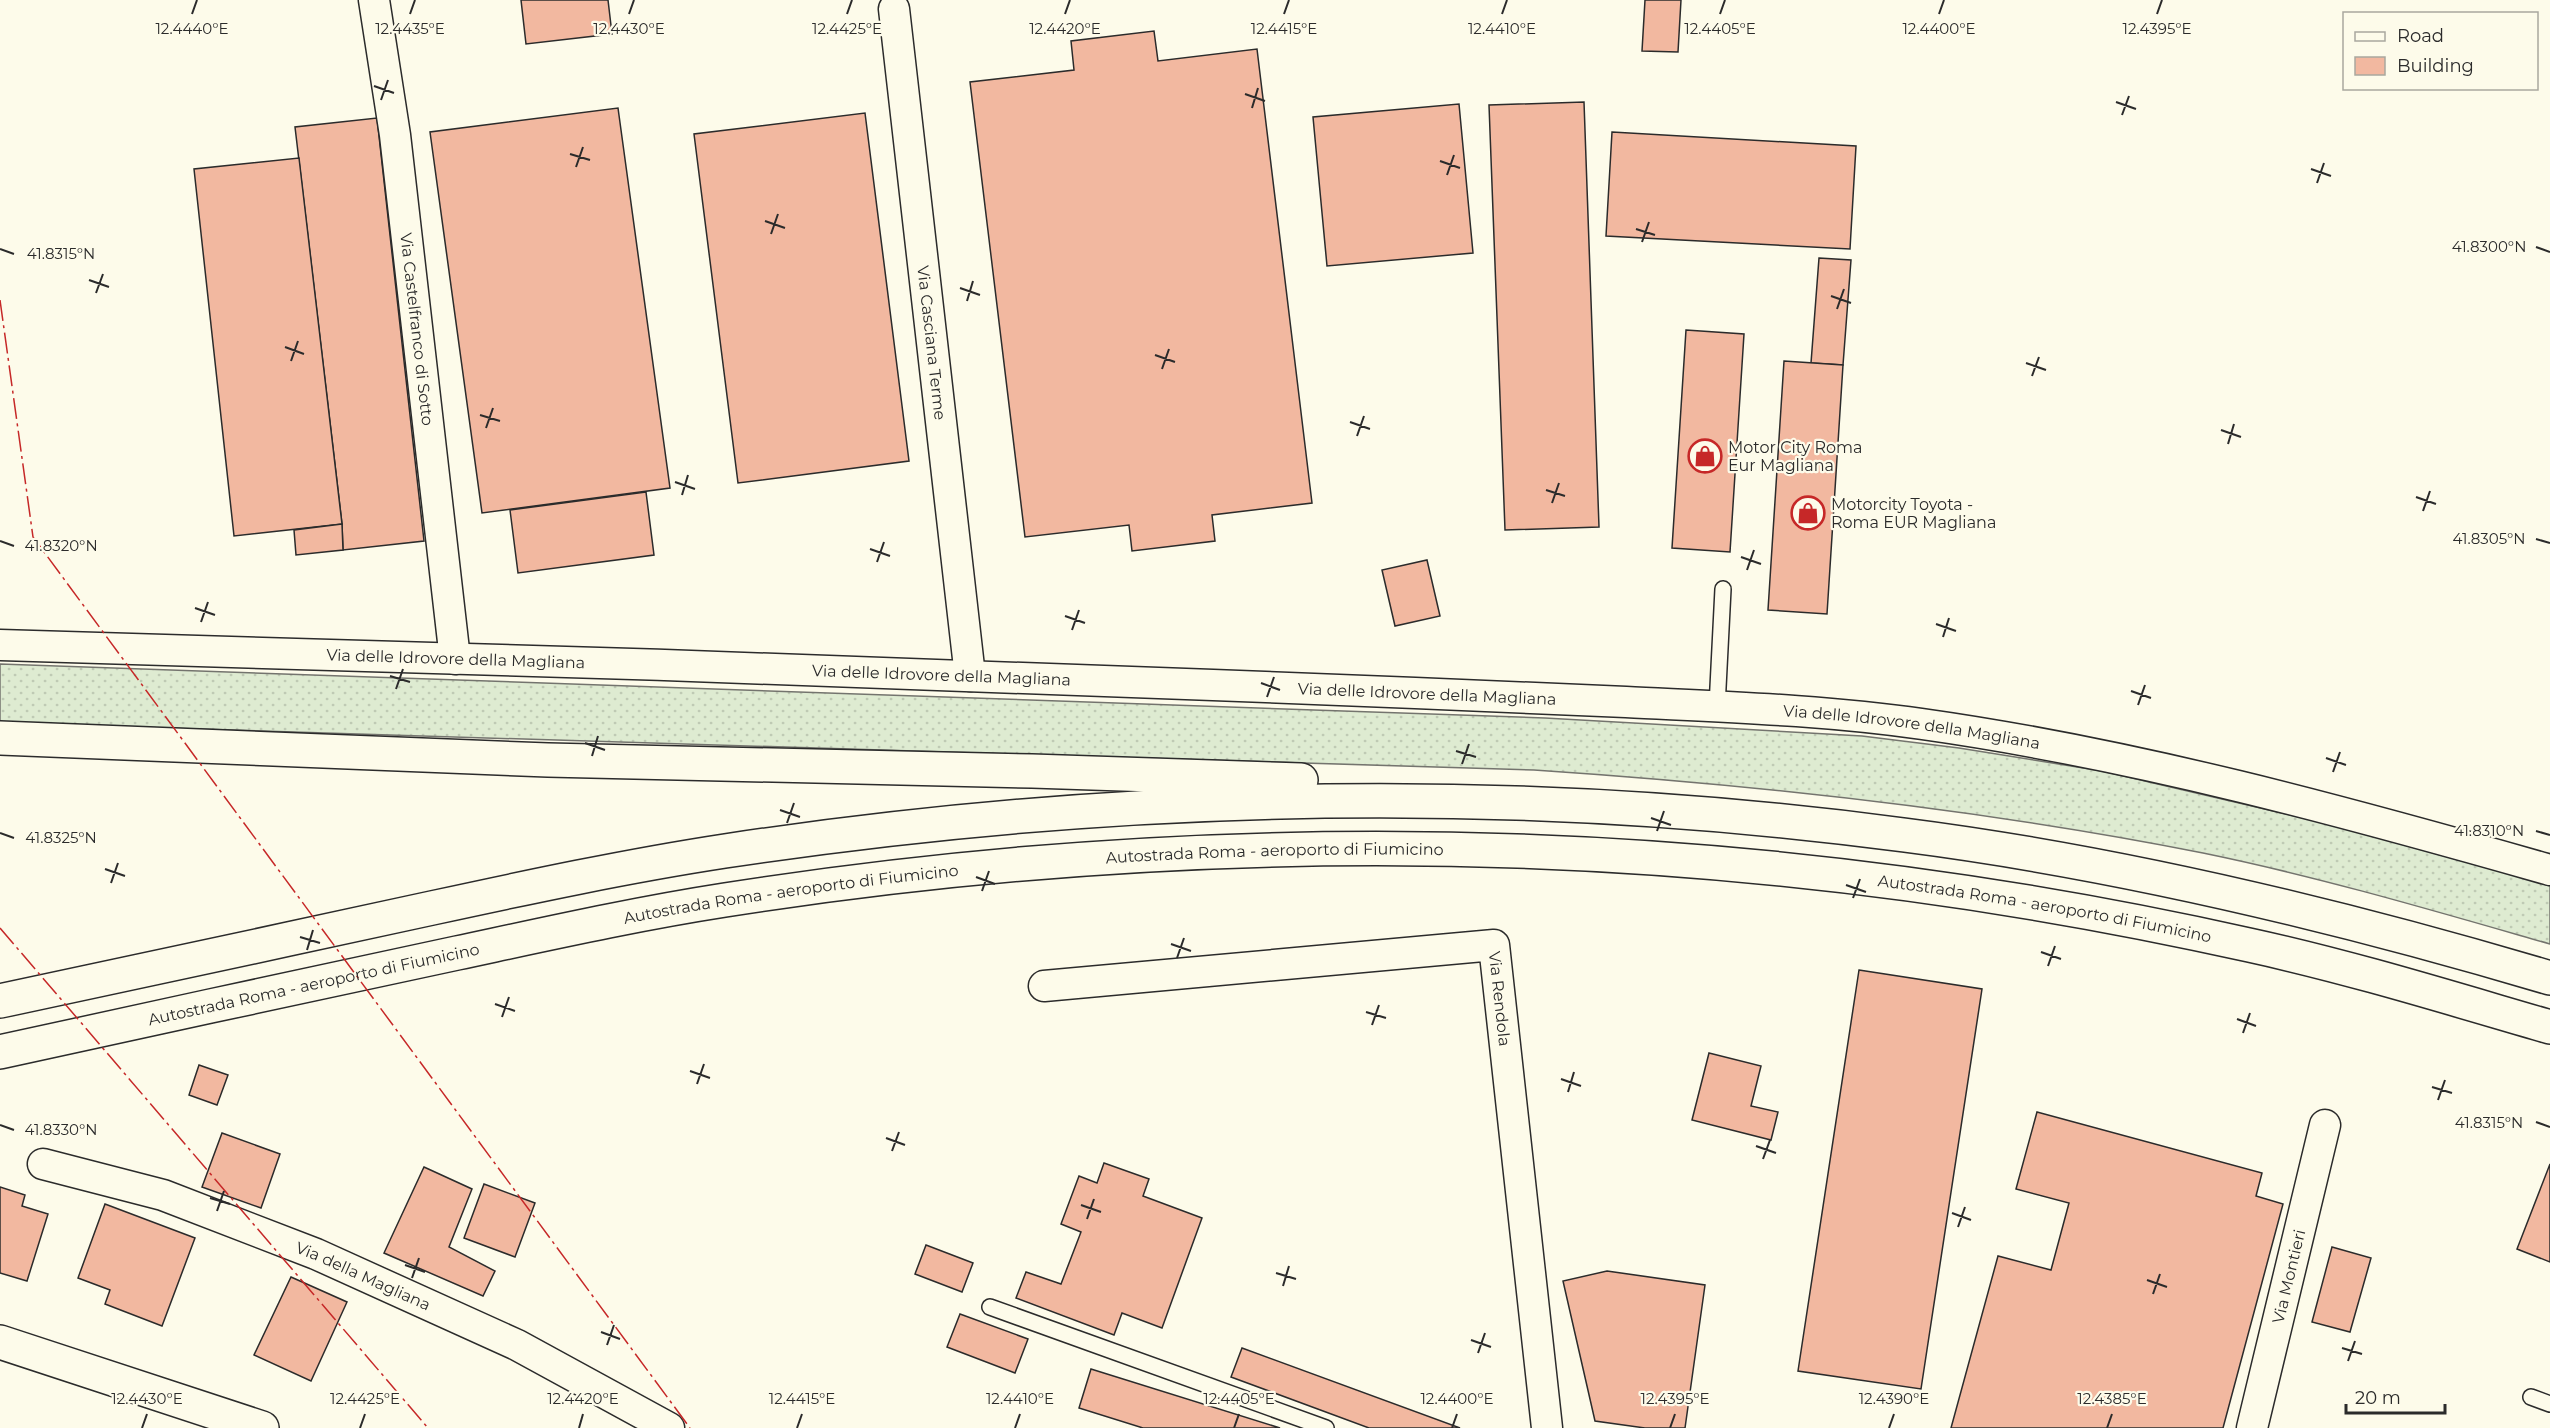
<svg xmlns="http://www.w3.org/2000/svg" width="2550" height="1428" viewBox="0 0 2550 1428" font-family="Montserrat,sans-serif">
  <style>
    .grass { fill: url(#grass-dots); stroke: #74746e; stroke-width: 1.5 }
    .building { fill: #f2b8a0; stroke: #2b2b2b; stroke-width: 1.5 }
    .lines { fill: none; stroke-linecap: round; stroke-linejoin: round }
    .lane-casing { stroke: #2b2b2b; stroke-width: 18 }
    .street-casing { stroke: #2b2b2b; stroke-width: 33 }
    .secondary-casing { stroke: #2b2b2b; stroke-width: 36 }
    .highway-casing { stroke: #2b2b2b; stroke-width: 36 }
    .lane { stroke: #fdfbea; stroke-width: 15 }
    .street { stroke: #fdfbea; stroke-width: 30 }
    .secondary { stroke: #fdfbea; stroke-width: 33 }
    .highway { stroke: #fdfbea; stroke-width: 33 }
    .power { stroke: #c62828; stroke-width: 1.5; stroke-dasharray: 21 4.5 3 4.5; stroke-linecap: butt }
    .ticks { fill: none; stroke: #2b2b2b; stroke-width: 2 }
    .labels { text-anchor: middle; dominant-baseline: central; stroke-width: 4.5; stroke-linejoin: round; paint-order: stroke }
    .street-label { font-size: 16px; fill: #2b2b2b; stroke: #fdfbea }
    .poi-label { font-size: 16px; fill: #2b2b2b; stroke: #fdfbea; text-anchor: start }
    .ticks-label { font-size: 15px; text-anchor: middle; fill: #2b2b2b; stroke: #fdfbea; stroke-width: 4.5; stroke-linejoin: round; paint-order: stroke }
  </style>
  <defs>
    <pattern id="grass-dots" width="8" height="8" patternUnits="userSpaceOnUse" patternTransform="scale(1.5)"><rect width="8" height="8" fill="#deebd1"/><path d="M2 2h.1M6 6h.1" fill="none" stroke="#bfcab4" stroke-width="1.8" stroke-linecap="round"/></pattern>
  </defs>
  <rect width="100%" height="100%" fill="#fdfbea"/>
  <path class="grass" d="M0,664L1545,718L1862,736L1959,748L2102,771L2333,825L2524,878L2550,886V944C2435,911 2320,877 2203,853C1982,809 1759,785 1534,770L0,723Z"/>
  <g class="building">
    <polygon points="521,0 608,0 612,34 526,44"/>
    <polygon points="1645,0 1681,0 1678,52 1642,51"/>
    <polygon points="1154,31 1158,61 1257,49 1312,503 1212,515 1215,541 1132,551 1129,525 1025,537 970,82 1074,70 1071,41"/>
    <polygon points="1584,102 1599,527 1505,530 1489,105"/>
    <polygon points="1459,104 1473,253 1327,266 1313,117"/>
    <polygon points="618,108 670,488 482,513 430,132"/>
    <polygon points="865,113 909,461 738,483 694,134"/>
    <polygon points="377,118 424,541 343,550 342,524 295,127"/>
    <polygon points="1612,132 1856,146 1850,249 1606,236"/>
    <polygon points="299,158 342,524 234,536 194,169"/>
    <polygon points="1819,258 1851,260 1843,365 1811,363"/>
    <polygon points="1686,330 1744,334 1730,552 1672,548"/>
    <polygon points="1784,361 1843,365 1827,614 1768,610"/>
    <polygon points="646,492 654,555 518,573 510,510"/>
    <polygon points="342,524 343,550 296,555 294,530"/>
    <polygon points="1427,560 1440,616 1395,626 1382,570"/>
    <polygon points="1859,970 1982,989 1921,1389 1798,1371"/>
    <polygon points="1709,1053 1761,1066 1751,1106 1778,1112 1771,1140 1692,1120"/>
    <polygon points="199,1065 228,1075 217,1105 189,1095"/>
    <polygon points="2037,1112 2262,1173 2256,1196 2283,1204 2223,1428 1951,1428 1998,1256 2051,1270 2069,1203 2016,1189"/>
    <polygon points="222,1133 280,1154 261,1208 202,1187"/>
    <polygon points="1104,1163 1149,1179 1143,1196 1202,1218 1162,1328 1122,1313 1114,1335 1016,1298 1026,1272 1061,1284 1081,1232 1061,1224 1079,1176 1097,1183"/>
    <polygon points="2550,1164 2550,1262 2517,1249"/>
    <polygon points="424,1167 472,1189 449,1247 495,1271 483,1296 384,1253"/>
    <polygon points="484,1184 535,1203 515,1257 464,1238"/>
    <polygon points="0,1187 25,1195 22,1206 48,1214 27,1281 0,1273"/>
    <polygon points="105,1204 195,1238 162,1326 105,1304 110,1290 78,1278"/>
    <polygon points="926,1245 973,1263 962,1292 915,1274"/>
    <polygon points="2332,1247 2371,1258 2350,1332 2312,1322"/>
    <polygon points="1607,1271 1705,1285 1685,1428 1645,1428 1595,1421 1563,1281"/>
    <polygon points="291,1277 347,1302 311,1381 254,1355"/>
    <polygon points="960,1314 1028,1339 1015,1373 947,1347"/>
    <polygon points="1242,1348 1460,1428 1369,1428 1231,1377"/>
    <polygon points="1091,1369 1280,1428 1143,1428 1079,1408"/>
  </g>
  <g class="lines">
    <g class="lane-casing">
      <g id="lane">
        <polyline points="1717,707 1723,589"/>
        <polyline points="990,1307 1326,1428"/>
        <polyline points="2531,1397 2550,1404"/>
      </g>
    </g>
    <g class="street-casing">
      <g id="street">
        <path id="s1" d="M374,0L395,135L455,659"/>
        <path id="s2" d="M894,9L970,676"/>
        <path id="s3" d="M0,645C404,656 809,669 1213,685C1351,690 1488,696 1626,702C1725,707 1824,710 1922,724C2135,754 2343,811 2550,870"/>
        <path id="s4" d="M1044,986L1494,945L1547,1428"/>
        <path id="s5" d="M43,1164L163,1195L316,1254L517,1345L669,1428"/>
        <path id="s6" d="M2252,1428L2325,1125"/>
      </g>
    </g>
    <g class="secondary-casing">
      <polyline id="secondary" points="0,1342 262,1428"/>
    </g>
    <g class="highway-casing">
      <g id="highway">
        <polyline points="0,738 548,760 1032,771 1301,780"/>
        <path d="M0,1001C144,971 288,939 432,908C529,887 627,866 725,851C1116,792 1512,783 1904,835C2123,863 2338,915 2550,978"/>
        <path id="s7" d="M0,1052C152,1019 305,985 457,953C546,934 635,914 725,900C1236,820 1744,832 2249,945C2350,967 2450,998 2550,1027"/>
      </g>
    </g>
    <use href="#lane" class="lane"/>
    <use href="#street" class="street"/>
    <use href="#secondary" class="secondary"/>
    <use href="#highway" class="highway"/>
    <g class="power">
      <polyline points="0,300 33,537 690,1428"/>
      <polyline points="0,928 428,1428"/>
    </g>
  </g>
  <path class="ticks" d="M192,14L197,0M410,14L415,0M629,14L634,0M847,14L852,0M1065,14L1070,0M1284,14L1289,0M1502,14L1507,0M1720,14L1725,0M1939,14L1944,0M2157,14L2162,0M374,86L394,93M1245,94L1265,101M381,100L388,80M2116,102L2136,109M1252,108L1258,88M2122,115L2129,96M570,154L590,160M1440,161L1460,168M576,167L583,147M2311,169L2331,176M1447,175L1454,155M2317,183L2324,163M765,221L785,228M1636,229L1655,235M771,234L778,214M1642,242L1649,222M2536,247L2550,252M0,249L14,254M89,280L109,287M960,288L980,295M96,293L103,274M1831,296L1851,303M967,301L973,281M1837,309L1844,289M285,347L304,354M1155,355L1175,362M291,361L298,341M2026,363L2046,370M1162,369L1169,349M2032,376L2039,357M480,415L500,421M1350,422L1370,429M486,428L493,408M2221,430L2241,437M1357,436L1364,416M2228,444L2234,424M675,482L695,489M1546,490L1565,496M682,495L688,475M2416,497L2436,504M1552,503L1559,483M2423,511L2430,491M2536,539L2550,543M0,541L14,546M870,549L890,556M1741,557L1761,564M877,562L884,542M1747,570L1754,550M195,608L215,615M1065,616L1085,623M201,622L208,602M1936,624L1956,631M1072,630L1079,610M1943,637L1949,618M390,676L410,682M1261,683L1280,690M396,689L403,669M2131,691L2151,698M1267,697L1274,677M2138,705L2145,685M585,743L605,750M1456,751L1476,757M592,756L598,736M2326,758L2346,765M1462,764L1469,744M2333,772L2340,752M780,810L800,817M1651,818L1671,825M787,823L794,803M1657,831L1664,811M2536,831L2550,835M0,833L14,838M105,869L125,876M976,877L995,884M111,883L118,863M1846,885L1866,892M982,891L989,871M1853,898L1860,879M300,937L320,943M1171,944L1191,951M307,950L313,930M2041,952L2061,959M1177,958L1184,938M2048,966L2055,946M495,1004L515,1011M1366,1012L1386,1018M502,1017L509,997M2237,1019L2256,1026M1372,1025L1379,1005M2243,1033L2250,1013M690,1071L710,1078M1561,1079L1581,1086M697,1084L704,1064M2432,1087L2452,1093M1568,1092L1574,1072M2438,1100L2445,1080M2536,1122L2550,1127M0,1125L14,1130M886,1138L905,1145M1756,1146L1776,1153M892,1151L899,1132M1763,1159L1770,1140M210,1198L230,1204M1081,1205L1101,1212M217,1211L224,1191M1952,1213L1971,1220M1087,1219L1094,1199M1958,1227L1965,1207M405,1265L425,1272M1276,1273L1296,1279M412,1278L419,1258M2147,1280L2167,1287M1283,1286L1289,1266M2153,1294L2160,1274M601,1332L620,1339M1471,1340L1491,1347M607,1345L614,1325M2342,1348L2362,1354M1478,1353L1485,1333M2348,1361L2355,1341M142,1428L147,1414M360,1428L365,1414M579,1428L583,1414M797,1428L802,1414M1015,1428L1020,1414M1234,1428L1239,1414M1452,1428L1457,1414M1670,1428L1675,1414M1889,1428L1894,1414M2107,1428L2112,1414"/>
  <defs>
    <g id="shop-ring" transform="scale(1.725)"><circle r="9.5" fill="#fdfbea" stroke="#c62828" stroke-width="1.5"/><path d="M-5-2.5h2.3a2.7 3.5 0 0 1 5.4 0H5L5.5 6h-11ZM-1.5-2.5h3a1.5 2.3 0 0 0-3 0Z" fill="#c62828"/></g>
  </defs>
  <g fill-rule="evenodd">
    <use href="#shop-ring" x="1705" y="456"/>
    <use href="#shop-ring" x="1808" y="513"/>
  </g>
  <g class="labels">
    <g class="street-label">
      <text stroke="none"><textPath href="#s1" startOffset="332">Via Castelfranco di Sotto</textPath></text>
      <text stroke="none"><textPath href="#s2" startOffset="336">Via Casciana Terme</textPath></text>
      <text stroke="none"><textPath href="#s3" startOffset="456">Via delle Idrovore della Magliana</textPath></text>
      <text stroke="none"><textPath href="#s3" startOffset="942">Via delle Idrovore della Magliana</textPath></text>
      <text stroke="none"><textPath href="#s3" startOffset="1428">Via delle Idrovore della Magliana</textPath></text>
      <text stroke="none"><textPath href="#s3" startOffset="1914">Via delle Idrovore della Magliana</textPath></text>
      <text stroke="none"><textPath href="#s7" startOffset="1293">Autostrada Roma - aeroporto di Fiumicino</textPath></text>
      <text stroke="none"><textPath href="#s7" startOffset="807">Autostrada Roma - aeroporto di Fiumicino</textPath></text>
      <text stroke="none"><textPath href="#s7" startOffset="2067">Autostrada Roma - aeroporto di Fiumicino</textPath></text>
      <text stroke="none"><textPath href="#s7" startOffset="321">Autostrada Roma - aeroporto di Fiumicino</textPath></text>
      <text stroke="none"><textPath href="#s4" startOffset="506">Via Rendola</textPath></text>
      <text stroke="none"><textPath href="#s6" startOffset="156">Via Montieri</textPath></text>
      <text stroke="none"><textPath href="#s5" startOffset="340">Via della Magliana</textPath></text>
    </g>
    <g class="poi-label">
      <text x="1728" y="447">Motor City Roma<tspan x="1728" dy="18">Eur Magliana</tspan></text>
      <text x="1831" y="504">Motorcity Toyota -<tspan x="1831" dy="18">Roma EUR Magliana</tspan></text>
    </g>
  </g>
  <g class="ticks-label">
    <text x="847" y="34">12.4425°E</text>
    <text x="1720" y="34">12.4405°E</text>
    <text x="192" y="34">12.4440°E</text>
    <text x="410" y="34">12.4435°E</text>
    <text x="629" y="34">12.4430°E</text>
    <text x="1065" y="34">12.4420°E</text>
    <text x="1284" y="34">12.4415°E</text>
    <text x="1502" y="34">12.4410°E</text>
    <text x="1939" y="34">12.4400°E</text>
    <text x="2157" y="34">12.4395°E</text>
    <text x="2489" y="252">41.8300°N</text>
    <text x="61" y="259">41.8315°N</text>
    <text x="2489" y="544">41.8305°N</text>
    <text x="61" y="551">41.8320°N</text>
    <text x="2489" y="836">41.8310°N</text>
    <text x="61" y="843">41.8325°N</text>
    <text x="2489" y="1128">41.8315°N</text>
    <text x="61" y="1135">41.8330°N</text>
    <text x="147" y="1404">12.4430°E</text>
    <text x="365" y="1404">12.4425°E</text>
    <text x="583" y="1404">12.4420°E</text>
    <text x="802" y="1404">12.4415°E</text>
    <text x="1020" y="1404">12.4410°E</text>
    <text x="1239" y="1404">12.4405°E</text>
    <text x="1457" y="1404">12.4400°E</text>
    <text x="1675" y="1404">12.4395°E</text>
    <text x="1894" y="1404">12.4390°E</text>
    <text x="2112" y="1404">12.4385°E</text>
  </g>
  <rect x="2343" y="12" width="195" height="78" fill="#fdfbea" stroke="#a9a89e" stroke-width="1.5"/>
  <rect x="2355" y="32" width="30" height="9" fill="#fdfbea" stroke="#a9a89e" stroke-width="1.5"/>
  <text x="2397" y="42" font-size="18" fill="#2b2b2b">Road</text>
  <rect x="2355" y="57" width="30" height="18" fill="#f2b8a0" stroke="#a9a89e" stroke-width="1.5"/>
  <text x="2397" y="72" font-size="18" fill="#2b2b2b">Building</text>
  <path d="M2346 1404v9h99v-9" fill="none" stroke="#2b2b2b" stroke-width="3"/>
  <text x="2355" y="1404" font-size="18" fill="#2b2b2b" stroke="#fdfbea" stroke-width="4.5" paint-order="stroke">20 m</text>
</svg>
